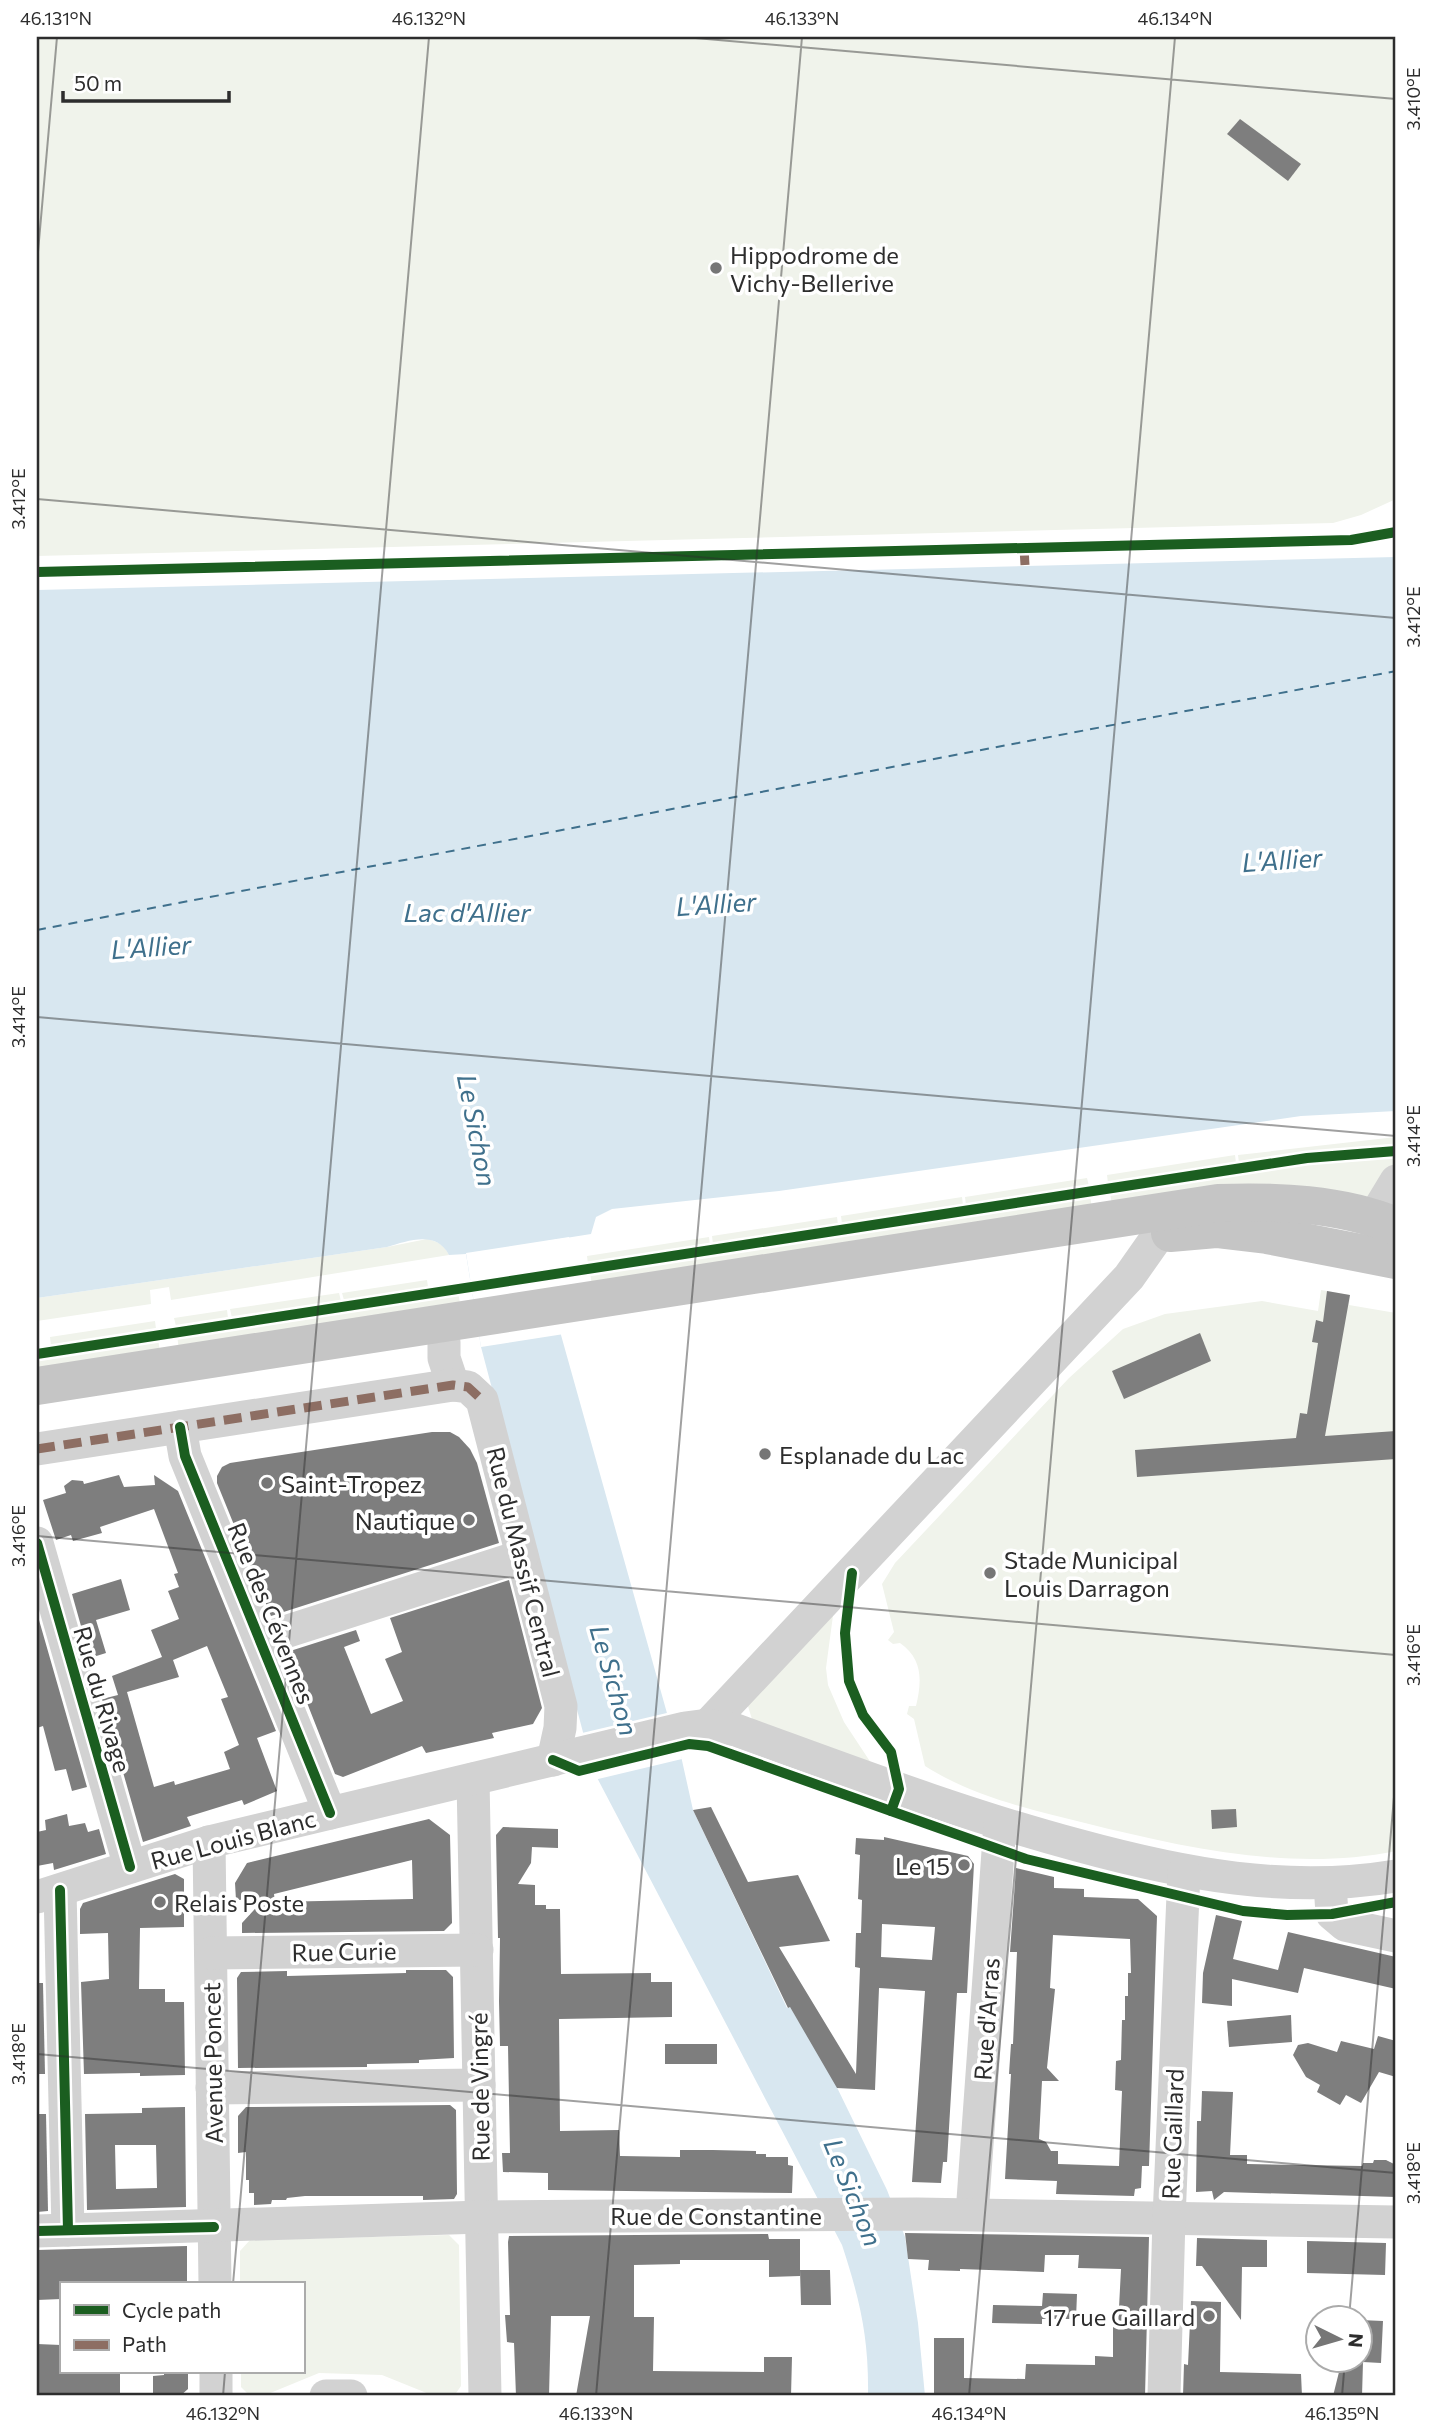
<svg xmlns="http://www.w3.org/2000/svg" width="1433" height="2433" viewBox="0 0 1433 2433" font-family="Commissioner,sans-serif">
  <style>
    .green { fill: #f0f3eb }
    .water { fill: #d8e7f0 }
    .pier { fill: #fff }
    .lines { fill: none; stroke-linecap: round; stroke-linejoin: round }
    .ferry { stroke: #3f708c; stroke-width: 2; stroke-dasharray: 9 7; stroke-linecap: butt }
    .building { fill: #7e7e7e; fill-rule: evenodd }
    .minor { stroke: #d2d2d2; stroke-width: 33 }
    .major { stroke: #c5c5c5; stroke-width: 38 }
    .quiet { stroke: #8d6e63; stroke-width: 9; stroke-dasharray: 18 9; stroke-linecap: butt }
    .cycleway-casing { stroke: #fff; stroke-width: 15 }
    .cycleway { stroke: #1b5e20; stroke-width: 10 }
    .ticks { fill: none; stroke: #2d2d2d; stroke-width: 2; stroke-opacity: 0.45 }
    .poi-dot { fill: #767676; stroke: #fff; stroke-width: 2.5 }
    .labels { text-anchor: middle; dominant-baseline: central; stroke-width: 7; stroke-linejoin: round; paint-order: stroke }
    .poi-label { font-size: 24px; fill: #2d2d2d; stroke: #fff; text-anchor: start }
    .street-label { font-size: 24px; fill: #2d2d2d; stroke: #fff }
    .water-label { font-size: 26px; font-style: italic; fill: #3f708c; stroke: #fff }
    .neatline { fill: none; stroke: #2d2d2d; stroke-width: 2.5 }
    .ticks-label { font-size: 18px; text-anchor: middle; fill: #2d2d2d }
  </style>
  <rect width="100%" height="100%" fill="#fff"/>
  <g class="green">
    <polygon points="37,37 1396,37 1396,499 1361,515 1333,523 37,556"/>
    <polygon points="1396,1137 1396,1145 1239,1163 1238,1155"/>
    <polygon points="1396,1154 1396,1163 1368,1200 1113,1213 1110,1192 1257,1170"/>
    <polygon points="1235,1155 1236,1163 1108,1183 1107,1175"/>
    <polygon points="1087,1178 1089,1186 966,1205 965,1197"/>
    <polygon points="1090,1195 1093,1216 593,1293 590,1272"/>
    <polygon points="962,1197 963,1205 842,1224 841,1216"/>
    <polygon points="837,1217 838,1225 713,1244 712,1236"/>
    <polygon points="709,1237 710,1245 588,1264 587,1256"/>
    <path d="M427,1239C438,1242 444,1244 449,1255L171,1300L169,1287L150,1290L151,1304L37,1321V1298L387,1247Z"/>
    <polygon points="427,1280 428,1287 344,1300 342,1293"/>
    <path d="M1321,1290L1350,1295L1349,1305L1396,1313V1851C1292,1872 1186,1848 1085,1823C1031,1810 972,1796 925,1766L914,1719L907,1714L909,1706H916C922,1681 923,1659 900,1643L893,1644L888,1640L894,1632L882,1584L895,1563L1069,1378L1123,1329L1165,1314L1262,1301L1318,1311Z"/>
    <polygon points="458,1292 462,1314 180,1358 177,1335"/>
    <polygon points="339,1293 341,1301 232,1318 230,1309"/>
    <polygon points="227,1310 228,1318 176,1326 174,1318"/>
    <polygon points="155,1321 156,1329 51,1346 50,1337"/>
    <polygon points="158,1338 161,1360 37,1380 37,1357"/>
    <polygon points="834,1608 826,1668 828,1685 844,1722 875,1769 755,1729 747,1703"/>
    <polygon points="449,2235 459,2245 461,2386 454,2396 434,2396 382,2375 319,2373 263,2396 249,2395 241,2387 241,2372 303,2372 303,2284 240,2284 240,2251 250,2240"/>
  </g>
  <path class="water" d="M1396,557V1111L1301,1116L779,1191L612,1209L596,1217L591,1234L547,1241L561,1335L679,1756H681L693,1810L787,2008L790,2007L828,2069L887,2190L905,2237L918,2323L925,2396H868C869,2338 860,2300 842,2245L593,1770L481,1347L466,1254L449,1255C436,1230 408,1241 387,1247L37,1298V590Z"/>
  <g class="pier">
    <polygon points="569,1237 570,1240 551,1243 564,1334 481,1347 466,1253"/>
    <polygon points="671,1712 682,1759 594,1780 582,1733"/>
  </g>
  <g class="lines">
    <polyline class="ferry" points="37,930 1396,671"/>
  </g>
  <g class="building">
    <polygon points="1240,119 1301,164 1288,181 1227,134"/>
    <polygon points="1327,1291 1350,1295 1325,1436 1396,1431 1396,1459 1137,1477 1135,1450 1296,1438 1300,1413 1307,1414 1318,1343 1312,1342 1316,1320 1323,1322"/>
    <polygon points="1200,1333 1211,1361 1124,1399 1112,1371"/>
    <polygon points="432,1432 450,1432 459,1437 470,1449 477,1463 499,1543 271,1616 217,1483 217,1476 222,1467 230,1463"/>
    <path d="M119,1475L124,1487L155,1485L154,1475L178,1491L276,1731L257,1738L277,1791L244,1805L242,1800L187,1817L191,1826L143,1842L102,1699L118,1695L112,1676L162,1657L151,1630L179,1619L168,1591L179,1587L174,1574L178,1573L154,1509L100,1527L102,1533L73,1541L71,1535L56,1540L43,1500L66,1493L64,1486L72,1480L83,1481L84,1484ZM207,1646L228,1697L221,1699L239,1745L224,1752L230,1769L175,1785L174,1781L154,1787L127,1692L179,1677L173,1660Z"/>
    <polygon points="121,1579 130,1610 96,1620 106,1653 90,1658 72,1594"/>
    <polygon points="509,1580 542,1708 533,1724 492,1733 494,1738 426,1753 422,1746 343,1777 335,1774 287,1652 356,1630 360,1641 344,1647 371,1714 403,1701 385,1659 402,1652 390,1618"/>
    <polygon points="37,1620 39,1620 87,1787 72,1791 66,1769 55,1771 43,1726 37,1728"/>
    <path d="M711,1807L748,1882L798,1875L830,1941L779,1947L856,2074L860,1968L855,1967L856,1933H861L862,1900L858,1899L860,1855L855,1854L856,1838L884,1840V1837L968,1856L974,1864L967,1993H957L947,2162H943L941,2183L912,2182L925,1991L879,1988L875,2090L837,2088L790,2007L788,2008L693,1810ZM882,1924L935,1927L932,1960L881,1957Z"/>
    <polygon points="1236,1809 1237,1827 1212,1829 1211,1810"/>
    <polygon points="67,1814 69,1826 85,1823 88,1832 99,1829 106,1854 54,1870 53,1863 37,1866 37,1832 46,1830 45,1820"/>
    <path d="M429,1819L450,1835L452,1923L444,1931L242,1933V1923L264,1899L236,1900L235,1883L247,1863ZM412,1860L413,1899L275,1902L274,1894Z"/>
    <polygon points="503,1827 558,1829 558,1848 532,1847 531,1863 518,1884 535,1885 535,1905 546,1905 546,1909 560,1909 561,1974 651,1973 651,1982 672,1982 672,2017 559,2019 560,2131 619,2130 620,2156 680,2157 680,2150 713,2150 756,2151 756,2154 766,2154 766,2157 788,2157 788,2165 793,2166 792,2193 548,2190 548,2173 503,2172 502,2153 510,2153 508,2046 500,2046 499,2001 500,1938 498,1938 496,1835"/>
    <path d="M1016,1868L1054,1877V1888L1084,1889V1897L1138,1899L1157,1916L1149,2166H1142L1141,2188L1135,2189L1134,2196L1056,2194L1057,2181L1005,2179L1011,2074H1009L1011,2044H1013L1017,1952H1010ZM1053,1935L1130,1939L1131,1973H1128V1996H1125V2020H1122L1121,2060L1116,2061L1115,2090L1122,2091L1119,2166L1058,2164V2151H1051L1046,2142L1039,2139L1042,2081H1059L1047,2068L1055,1989L1050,1988Z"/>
    <polygon points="175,1874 184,1879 184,1927 140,1928 139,1989 165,1989 165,2002 184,2002 185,2075 140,2076 140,2073 84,2074 81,1982 109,1979 108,1933 80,1934 80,1909 83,1903"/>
    <polygon points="1216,1915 1242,1921 1233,1959 1278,1970 1288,1932 1396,1957 1396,1989 1304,1968 1298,1993 1232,1979 1232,2006 1202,2003 1203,1973"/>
    <polygon points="406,1970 446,1970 453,1977 454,2058 419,2060 419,2063 367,2064 367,2067 238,2068 237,1978 241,1972 287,1971 287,1976 406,1973"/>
    <polygon points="37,1983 43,1983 45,2074 37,2074"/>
    <polygon points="1291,2015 1292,2042 1229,2047 1227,2021"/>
    <polygon points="1378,2036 1396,2041 1396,2077 1379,2072 1361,2103 1346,2095 1340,2105 1317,2092 1320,2085 1306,2077 1293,2055 1298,2045 1308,2043 1337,2052 1341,2041 1374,2049"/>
    <rect x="665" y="2044" width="52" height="20"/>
    <polygon points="1202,2091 1233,2092 1230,2155 1247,2155 1247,2164 1362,2166 1363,2163 1373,2163 1374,2160 1386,2160 1396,2165 1396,2197 1224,2192 1214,2200 1212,2191 1196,2192 1197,2121 1201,2121"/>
    <polygon points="450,2105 456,2110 457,2194 454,2199 423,2200 423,2196 305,2196 287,2198 286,2200 272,2200 271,2204 254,2205 254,2193 249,2193 249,2180 246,2180 246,2152 238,2153 238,2116 246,2107"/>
    <path d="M185,2107L186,2207L87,2210L85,2114L142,2113V2108ZM115,2145H156L157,2188L116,2189Z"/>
    <polygon points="37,2114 46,2114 48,2211 37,2212"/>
    <polygon points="905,2233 1149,2237 1145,2396 934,2396 934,2338 964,2338 964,2378 1025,2379 1026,2364 1095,2365 1095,2356 1113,2357 1113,2327 1118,2327 1121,2269 1078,2268 1079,2255 1045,2255 1044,2272 960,2269 960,2271 928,2270 929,2260 908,2259"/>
    <polygon points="768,2234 769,2239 800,2239 800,2270 830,2270 831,2305 801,2305 800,2270 800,2276 769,2277 769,2260 680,2260 680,2264 634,2265 634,2317 654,2317 653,2371 764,2372 764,2357 792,2357 791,2396 576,2396 590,2316 551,2316 549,2396 516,2396 514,2343 507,2342 505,2315 510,2315 508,2242 509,2236"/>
    <polygon points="1197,2238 1267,2240 1267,2267 1242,2267 1241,2320 1202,2266 1196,2266"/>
    <polygon points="1307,2241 1386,2243 1385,2275 1307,2273"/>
    <polygon points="187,2246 187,2284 61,2284 61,2299 37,2300 37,2250"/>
    <polygon points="1043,2293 1077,2294 1076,2319 1042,2319 1042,2324 992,2323 993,2305 1042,2306"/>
    <polygon points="1191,2301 1221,2302 1220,2372 1301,2374 1302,2396 1183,2396 1184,2364 1188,2365"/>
    <polygon points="1360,2320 1383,2321 1381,2363 1363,2362 1362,2396 1333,2396 1342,2360 1360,2360"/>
    <polygon points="37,2344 61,2345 61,2372 120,2372 120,2396 37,2396"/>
    <polygon points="164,2372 188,2372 188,2389 180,2396 153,2396 153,2376 164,2375"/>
  </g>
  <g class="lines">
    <g class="minor">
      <polyline points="1383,1243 1380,1239 1379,1209 1396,1181"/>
      <polyline points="444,1342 444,1358 453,1385"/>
      <polyline points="180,1427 185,1456 330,1813"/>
      <polyline points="37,1449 453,1385 468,1387 482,1400 561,1706 560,1728 553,1760"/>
      <polyline points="37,1543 130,1867"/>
      <polyline points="260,1640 522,1556"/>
      <polyline points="708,1725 1129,1277 1155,1240 1156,1234"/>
      <polyline points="473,1779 485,2396"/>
      <polyline points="209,1842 215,2284"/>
      <polyline points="1330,1884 1332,1914 1345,1925 1396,1936"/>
      <polyline points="60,1890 68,2230"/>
      <path d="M37,1897L209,1842L685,1728L708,1725L736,1730C849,1771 961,1814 1077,1845C1183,1874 1287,1894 1396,1876"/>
      <polyline points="211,1953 477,1950"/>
      <polyline points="212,2088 479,2085"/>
      <polyline points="972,2214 1000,1824"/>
      <polyline points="37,2231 482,2217 917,2214 1396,2222"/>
      <polyline points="216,2372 216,2396"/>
      <polyline points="326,2396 351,2396"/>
      <polyline points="1164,2396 1169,2218 1184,1872"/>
    </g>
    <g class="major">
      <polyline points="1170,1233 1216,1229 1267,1235 1396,1260"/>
      <path d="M37,1386L1218,1203C1277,1201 1340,1203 1396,1226"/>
    </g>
    <g class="quiet">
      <polyline points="1024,548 1025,565"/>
      <polyline points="37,1449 453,1385 468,1387 482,1400"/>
    </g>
    <g class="cycleway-casing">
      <g id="cycleway">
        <polyline points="37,572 1351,540 1396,532"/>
        <polyline points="37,1354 1307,1158 1396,1151"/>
        <polyline points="180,1427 185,1456 330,1813"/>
        <polyline points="37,1543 130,1867"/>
        <polyline points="852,1573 845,1633 849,1681 863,1715 891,1752 899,1789 891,1811"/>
        <polyline points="553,1760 579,1771 689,1744 708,1746 1026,1859 1243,1911 1287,1915 1332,1914 1396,1902"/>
        <polyline points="60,1890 68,2230"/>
        <polyline points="37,2231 214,2227"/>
      </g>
    </g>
    <use href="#cycleway" class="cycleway"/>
  </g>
  <path class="ticks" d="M684,37L1396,99M37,263L57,37M37,499L1396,618M37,1017L1396,1136M37,1536L1396,1655M37,2054L1396,2173M233,2284L429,37M1349,2318L1396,1774M223,2396L225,2372M596,2396L802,37M969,2396L1175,37M1342,2396L1345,2360"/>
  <g class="poi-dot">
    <circle cx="716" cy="268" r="7"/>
    <circle cx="765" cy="1454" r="7"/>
    <circle cx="267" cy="1483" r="7"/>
    <circle cx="469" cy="1520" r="7"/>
    <circle cx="990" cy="1573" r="7"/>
    <circle cx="964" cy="1865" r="7"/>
    <circle cx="160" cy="1902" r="7"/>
    <circle cx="1209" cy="2316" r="7"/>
  </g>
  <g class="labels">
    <g class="poi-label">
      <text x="730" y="254">Hippodrome de<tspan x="730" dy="28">Vichy-Bellerive</tspan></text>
      <text x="779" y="1454">Esplanade du Lac</text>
      <text x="281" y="1483">Saint-Tropez</text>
      <text x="455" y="1520" text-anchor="end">Nautique</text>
      <text x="1004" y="1559">Stade Municipal<tspan x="1004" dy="28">Louis Darragon</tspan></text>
      <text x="950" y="1865" text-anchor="end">Le 15</text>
      <text x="174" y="1902">Relais Poste</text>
      <text x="1195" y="2316" text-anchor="end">17 rue Gaillard</text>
    </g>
    <g class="street-label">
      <text transform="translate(524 1562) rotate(76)">Rue du Massif Central</text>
      <text transform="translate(272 1613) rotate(68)">Rue des Cévennes</text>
      <text transform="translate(103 1699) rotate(74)">Rue du Rivage</text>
      <text transform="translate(233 1839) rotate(-15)">Rue Louis Blanc</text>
      <text transform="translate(344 1951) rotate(-1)">Rue Curie</text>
      <text transform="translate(986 2019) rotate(-86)">Rue d'Arras</text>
      <text transform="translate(212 2063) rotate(-91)">Avenue Poncet</text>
      <text transform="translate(479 2087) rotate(-91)">Rue de Vingré</text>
      <text transform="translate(1172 2134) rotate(-88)">Rue Gaillard</text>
      <text x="716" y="2215">Rue de Constantine</text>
    </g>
    <g class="water-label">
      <text transform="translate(1282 859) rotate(-4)">L'Allier</text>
      <text transform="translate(716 903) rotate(-4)">L'Allier</text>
      <text x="467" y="911">Lac d'Allier</text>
      <text transform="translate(151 946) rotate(-4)">L'Allier</text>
      <text transform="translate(478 1130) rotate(79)">Le Sichon</text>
      <text transform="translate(615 1680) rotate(74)">Le Sichon</text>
      <text transform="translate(854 2192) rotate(68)">Le Sichon</text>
    </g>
  </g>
  <rect width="1433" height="2433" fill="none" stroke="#ffffff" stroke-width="77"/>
  <rect x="60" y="2282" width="245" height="91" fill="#ffffff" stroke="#ababab" stroke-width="2"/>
  <rect x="74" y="2305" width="35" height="10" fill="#1b5e20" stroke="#ababab" stroke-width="2"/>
  <text x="122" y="2318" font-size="21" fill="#2d2d2d">Cycle path</text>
  <rect x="74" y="2340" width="35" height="10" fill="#8d6e63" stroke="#ababab" stroke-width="2"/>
  <text x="122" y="2352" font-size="21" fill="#2d2d2d">Path</text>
  <g transform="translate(1339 2339) rotate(95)"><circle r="33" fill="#ffffff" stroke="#ababab" stroke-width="2"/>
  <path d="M0-5L12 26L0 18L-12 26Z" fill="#767676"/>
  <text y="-10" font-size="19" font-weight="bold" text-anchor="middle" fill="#2d2d2d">N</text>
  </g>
  <path d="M63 91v10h166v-10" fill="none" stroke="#2d2d2d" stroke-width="3.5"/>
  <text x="74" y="91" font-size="21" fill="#2d2d2d" stroke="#ffffff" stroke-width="5" paint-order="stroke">50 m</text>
  <rect x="38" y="38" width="1356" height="2356" class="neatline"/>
  <g class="ticks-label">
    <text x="56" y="25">46.131°N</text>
    <text x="429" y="25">46.132°N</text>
    <text x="802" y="25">46.133°N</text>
    <text x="1175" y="25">46.134°N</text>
    <text transform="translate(1414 99) rotate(-90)" y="6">3.410°E</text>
    <text transform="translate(19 499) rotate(-90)" y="6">3.412°E</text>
    <text transform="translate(1414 617) rotate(-90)" y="6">3.412°E</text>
    <text transform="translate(19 1017) rotate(-90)" y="6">3.414°E</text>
    <text transform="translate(1414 1136) rotate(-90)" y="6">3.414°E</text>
    <text transform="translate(19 1536) rotate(-90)" y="6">3.416°E</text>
    <text transform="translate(1414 1655) rotate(-90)" y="6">3.416°E</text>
    <text transform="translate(19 2054) rotate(-90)" y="6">3.418°E</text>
    <text transform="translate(1414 2173) rotate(-90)" y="6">3.418°E</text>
    <text x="223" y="2420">46.132°N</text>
    <text x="596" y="2420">46.133°N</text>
    <text x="969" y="2420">46.134°N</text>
    <text x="1342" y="2420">46.135°N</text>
  </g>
</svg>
